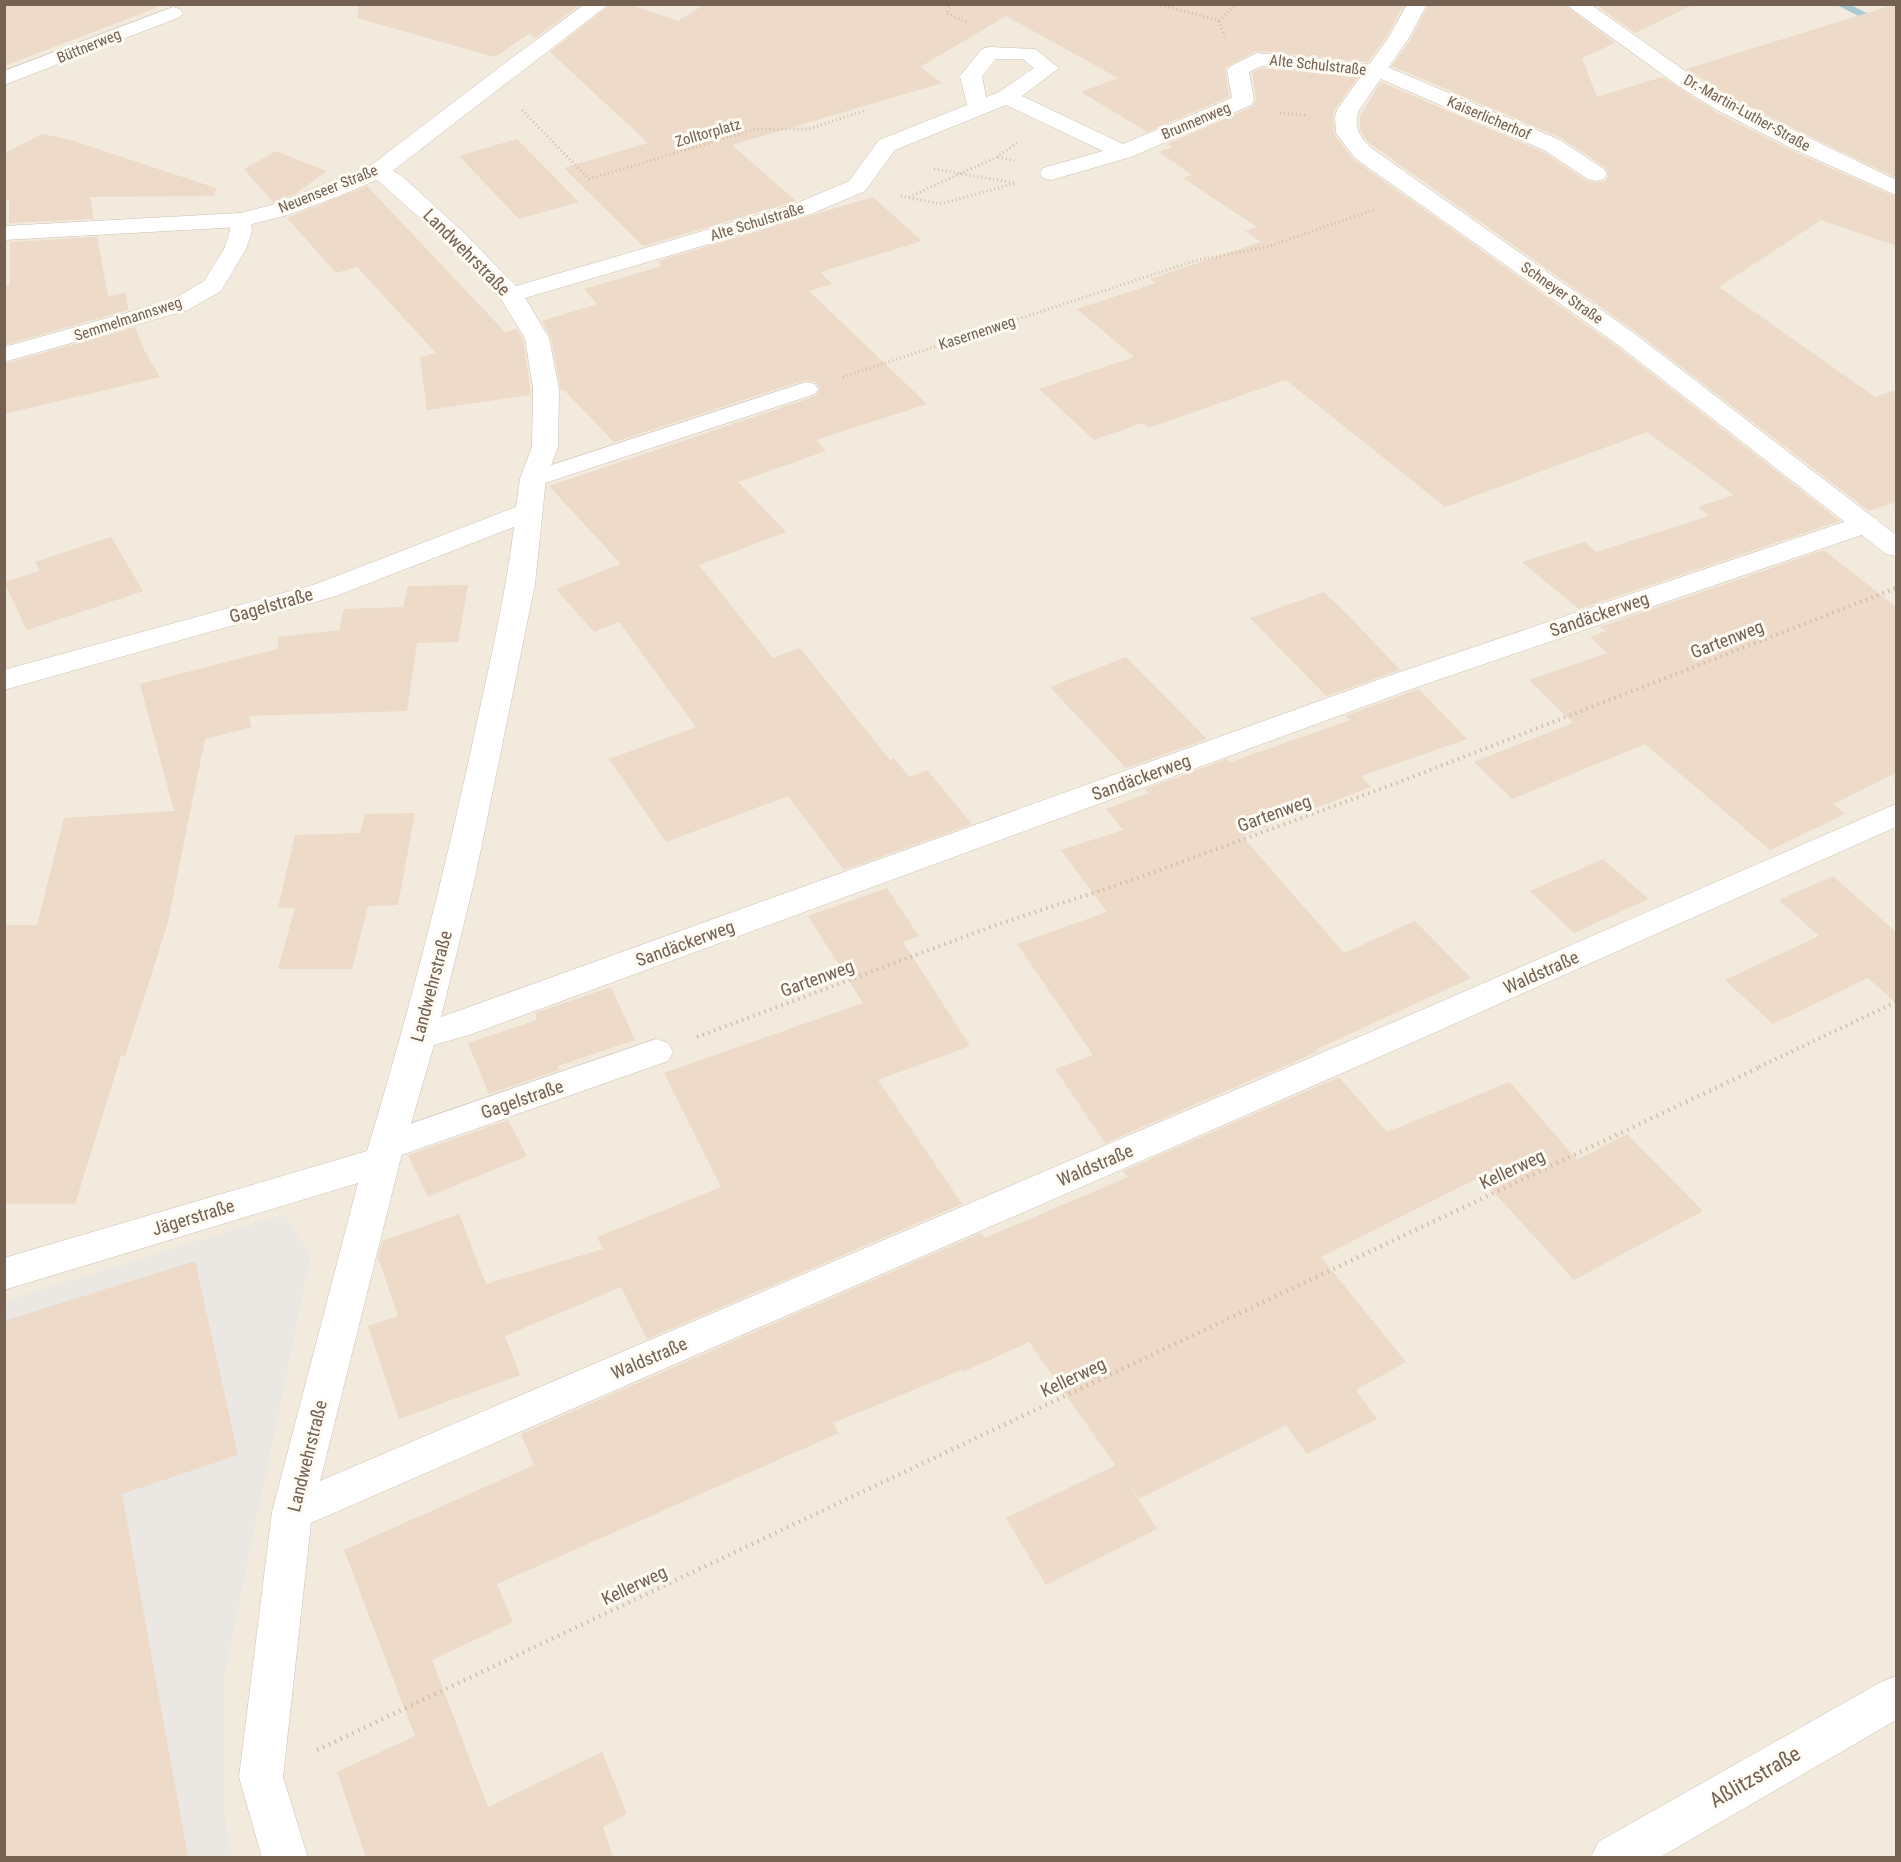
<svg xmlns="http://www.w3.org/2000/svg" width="1901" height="1862" viewBox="0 0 1901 1862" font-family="'Roboto Condensed',sans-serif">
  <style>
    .residential { fill: #f2eadd }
    .industrial { fill: #ebe7e2 }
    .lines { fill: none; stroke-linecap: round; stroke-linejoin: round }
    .stream { fill: #abcad3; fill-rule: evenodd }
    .building { fill: #eddac8 }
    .service-casing { stroke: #ccc0b4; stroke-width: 1 }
    .minor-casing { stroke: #ccc0b4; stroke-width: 1 }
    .tertiary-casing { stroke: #ccc0b4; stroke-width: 1 }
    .path-far2 { stroke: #d3beab; stroke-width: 3; stroke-dasharray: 1 3; stroke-linecap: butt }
    .path-far1 { stroke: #d3beab; stroke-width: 4; stroke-dasharray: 1.5 4.5; stroke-linecap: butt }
    .path { stroke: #d3beab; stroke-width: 4.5; stroke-dasharray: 1.5 5; stroke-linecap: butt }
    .service { fill: #fff; fill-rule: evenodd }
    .minor { fill: #fff; fill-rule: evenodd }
    .tertiary { fill: #fff; fill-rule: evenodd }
    .labels { text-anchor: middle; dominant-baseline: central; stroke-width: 6; stroke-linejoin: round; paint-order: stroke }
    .far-street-label { font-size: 15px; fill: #746152; stroke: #fefbf4 }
    .street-label { font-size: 18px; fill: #746152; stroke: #fefbf4 }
    .near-street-label { font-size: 21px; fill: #746152; stroke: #fefbf4 }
  </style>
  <rect width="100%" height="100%" fill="#fbf7ee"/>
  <polygon class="residential" points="5,5 1896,5 1896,1857 233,1857 226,1824 224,1680 311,1258 5,1301"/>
  <polygon class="industrial" points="284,1214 311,1258 224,1680 226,1824 233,1857 5,1858 5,1301"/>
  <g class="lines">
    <polygon class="stream" points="1835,4 1849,4 1896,28 1896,35"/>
  </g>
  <g class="building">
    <polygon points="4,4 156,4 156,8 4,66"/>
    <polygon points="359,4 581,4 535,38 530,33 495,57 357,18"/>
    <polygon points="611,4 628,4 678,21 705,4 1404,4 1387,36 1368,62 1256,51 1225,68 1229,97 1147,132 1081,92 1118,78 1006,16 920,67 942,83 732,145 796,201 643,246 564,168 648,143 550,52"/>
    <polygon points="1429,4 1563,4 1615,43 1582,58 1597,97 1662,77 1718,113 1790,150 1896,197 1896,246 1821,220 1719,287 1875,397 1896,390 1896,502 1869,511 1636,332 1368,142 1360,130 1360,116 1381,82 1543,152 1587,181 1595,183 1605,181 1609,175 1605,167 1561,138 1392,66 1411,39"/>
    <polygon points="1595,4 1694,4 1635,33"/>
    <polygon points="1896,4 1896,178 1736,100 1686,69"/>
    <polygon points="1261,68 1358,77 1335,109 1333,117 1334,134 1354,160 1616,346 1840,521 1579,609 1522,562 1585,542 1596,552 1709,516 1698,507 1734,495 1647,432 1445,507 1286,380 1148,428 1142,423 1094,440 1039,389 1134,357 1077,309 1156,283 1150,279 1261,242 1245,231 1257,227 1183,178 1192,175 1159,152 1173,147 1167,144 1252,107 1256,100 1252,73"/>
    <polygon points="42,134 71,140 216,188 214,196 90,197 94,219 9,223 9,200 5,200 5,153"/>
    <polygon points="517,139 579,202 519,219 459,156"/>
    <polygon points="276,151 327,171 295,194 273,202 244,169"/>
    <polygon points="367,186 505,332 517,329 523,339 531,395 427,410 420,357 436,353 357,267 336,273 287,218"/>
    <polygon points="873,197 922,241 820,272 832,284 809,291 927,404 816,440 826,451 738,482 786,532 699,565 773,658 800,648 890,760 894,758 909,777 927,770 972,824 844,870 788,796 666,842 609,759 696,727 619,622 594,632 556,589 621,564 549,486 816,396 820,388 815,382 805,380 614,442 564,390 561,391 551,338 542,321 597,304 584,289 662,266 658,261"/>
    <polygon points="97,237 108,296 126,293 128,310 4,345 4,286 10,285 10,242"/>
    <polygon points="135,327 145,352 160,377 4,414 4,364"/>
    <polygon points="111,537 143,591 27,630 4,582 40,571 35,562"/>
    <polygon points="1824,550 1896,607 1896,773 1833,804 1845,814 1770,850 1645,744 1512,799 1474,762 1573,723 1529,680 1607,653 1590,637 1606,631 1600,627"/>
    <polygon points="468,585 458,642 417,643 407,711 248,716 252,727 205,739 167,926 125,1056 121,1056 75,1204 4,1204 4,925 37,925 64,818 174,811 140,684 278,649 278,637 339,630 344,609 403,607 408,586"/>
    <polygon points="1324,592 1348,615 1400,670 1326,696 1250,618"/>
    <polygon points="1126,657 1207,739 1126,768 1050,687"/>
    <polygon points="1419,689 1467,739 1361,776 1371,787 1242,836 1344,953 1415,921 1471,978 1315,1050 1317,1052 1105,1143 1055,1069 1093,1055 1017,944 1107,912 1061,850 1123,830 1106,809 1149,793 1145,789 1227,759 1231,762 1350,720 1345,716"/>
    <polygon points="415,813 398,905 368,906 352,969 278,969 295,908 278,908 295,835 360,833 365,814"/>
    <polygon points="1603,859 1648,899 1574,933 1530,891"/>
    <polygon points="1833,876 1896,932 1896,1003 1868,978 1773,1024 1725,980 1819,936 1779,900"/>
    <polygon points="887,888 919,936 903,942 970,1046 878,1080 962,1204 647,1339 621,1287 505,1336 520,1375 399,1419 368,1326 398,1316 378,1258 382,1241 459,1214 486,1284 603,1249 597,1237 721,1187 664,1073 863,1003 808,916"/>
    <polygon points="611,987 635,1040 558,1066 559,1070 489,1094 468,1043 537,1020 535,1013"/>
    <polygon points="1339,1077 1387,1132 1510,1082 1577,1160 1627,1134 1703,1211 1574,1280 1480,1177 1321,1257 1406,1362 1356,1390 1377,1419 1307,1454 1286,1425 1139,1499 1029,1342 963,1372 962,1370 833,1423 839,1433 497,1584 513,1622 432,1660 488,1807 602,1752 627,1814 603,1827 613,1857 366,1857 337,1772 415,1736 344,1550 534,1465 521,1434 981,1233 985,1238 1128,1177 1123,1171"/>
    <polygon points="508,1120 527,1156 428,1197 408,1155"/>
    <polygon points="195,1261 238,1455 122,1494 188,1857 4,1857 4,1321"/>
    <polygon points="1116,1465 1157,1529 1046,1585 1006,1518"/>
  </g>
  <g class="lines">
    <g class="service-casing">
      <g id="service">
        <polygon points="240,213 248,215 251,220 252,231 246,249 221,291 188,310 4,362 4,347 172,300 204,281 224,249 230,231 229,220 232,215"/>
        <polygon points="806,382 815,384 818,389 815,394 542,484 533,487 524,484 520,479 524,474"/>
        <polygon points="656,1039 668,1043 673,1052 668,1061 387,1160 375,1156 370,1146 375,1136"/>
      </g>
    </g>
    <g class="minor-casing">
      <g id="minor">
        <polygon points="1565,4 1590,4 1695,78 1735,102 1896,180 1896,195 1791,148 1719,111 1680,87"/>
        <polygon points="173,7 180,9 183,13 180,17 4,85 4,71"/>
        <path d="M989,47L1035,49L1059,68L1022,96L1123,144L1232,98L1227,70L1231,66L1257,53L1385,66L1560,140L1604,169L1607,174L1604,179L1596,181L1588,179L1544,150L1374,76L1261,66L1249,72L1254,100L1251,105L1131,157L1051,180L1043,178L1040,173L1043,168L1103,151L1006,105L895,150L865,191L811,214L525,298L549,338L559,389L558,447L546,479L535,584L475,878L441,1017L1397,673L1856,518L1866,516L1876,518L1880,524L1876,530L1417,687L469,1035L434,1045L400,1161L320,1481L1394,1022L1896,804V827L1418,1040L311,1523L283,1777L308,1858H262L239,1777L272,1512L358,1183L4,1290V1258L367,1151C408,1016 443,880 473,741C488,670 505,600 514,527L336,596L4,690V670L316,584L516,507L520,479L532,447L533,389L525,338L501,299L447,242L367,171L370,166L378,164L386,166L403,177L463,232L516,286L795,204L849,181L879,140L967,105L960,76L982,49ZM995,59H1023L1034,68L999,92L986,97L982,76Z"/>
        <polygon points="1896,1676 1896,1720 1659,1858 1591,1858 1598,1842 1881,1682"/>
      </g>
    </g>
    <g class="tertiary-casing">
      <g id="tertiary">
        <polygon points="585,4 609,4 386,176 339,196 288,215 240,227 4,240 4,226 240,213 272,205 370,166 509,60"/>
        <path d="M1407,4H1427L1409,38L1359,110C1353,127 1359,136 1371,148L1635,334L1896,535V556L1886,554L1617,344L1355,158L1336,133L1335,117L1337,110L1389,37Z"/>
      </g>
    </g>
    <g class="path-far2">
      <polyline points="952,4 946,13 967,22"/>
      <polyline points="1157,4 1218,20 1225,36"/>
      <polyline points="1219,21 1236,4"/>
      <polyline points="522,110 589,179 756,129 809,129 866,110"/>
      <polyline points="1280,113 1305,115"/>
      <polyline points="998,157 1014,161"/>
      <polyline points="934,169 1015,183"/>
      <polyline points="901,196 940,204 1016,183"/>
      <polyline points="909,197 997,157 1017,143"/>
      <polyline points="843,377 1194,261 1267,247 1376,209"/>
    </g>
    <g class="path-far1">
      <polyline points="697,1037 993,926 1135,879 1402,781 1896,588"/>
      <polyline points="1759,1067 1896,1002"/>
    </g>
    <polyline class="path" points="317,1750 1762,1066"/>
    <use href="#service" class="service"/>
    <use href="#minor" class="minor"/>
    <use href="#tertiary" class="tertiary"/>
  </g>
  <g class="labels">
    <g class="far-street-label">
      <text transform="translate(89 46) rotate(-22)">Büttnerweg</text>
      <text transform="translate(1318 65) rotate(6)">Alte Schulstraße</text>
      <text transform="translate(1747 113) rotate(29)">Dr.-Martin-Luther-Straße</text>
      <text transform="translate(1489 118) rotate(23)">Kaiserlicherhof</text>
      <text transform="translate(1196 121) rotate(-23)">Brunnenweg</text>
      <text transform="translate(708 133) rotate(-16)">Zolltorplatz</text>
      <text transform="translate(328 189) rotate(-22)">Neuenseer Straße</text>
      <text transform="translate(757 222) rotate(-17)">Alte Schulstraße</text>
      <text transform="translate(1562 293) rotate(35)">Schneyer Straße</text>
      <text transform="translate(128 319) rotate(-18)">Semmelmannsweg</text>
      <text transform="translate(977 333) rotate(-18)">Kasernenweg</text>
    </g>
    <g class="street-label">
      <text transform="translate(467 252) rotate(45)">Landwehrstraße</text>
      <text transform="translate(271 605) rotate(-16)">Gagelstraße</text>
      <text transform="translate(1599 614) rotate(-19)">Sandäckerweg</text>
      <text transform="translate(1727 639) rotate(-21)">Gartenweg</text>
      <text transform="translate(1141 777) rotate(-20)">Sandäckerweg</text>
      <text transform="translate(1274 813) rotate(-20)">Gartenweg</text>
      <text transform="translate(685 943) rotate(-20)">Sandäckerweg</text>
      <text transform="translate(1541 972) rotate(-24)">Waldstraße</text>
      <text transform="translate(817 978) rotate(-20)">Gartenweg</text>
      <text transform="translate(431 986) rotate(-75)">Landwehrstraße</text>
      <text transform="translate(522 1099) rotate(-19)">Gagelstraße</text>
      <text transform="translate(1095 1165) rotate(-23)">Waldstraße</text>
      <text transform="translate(1512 1169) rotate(-25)">Kellerweg</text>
      <text transform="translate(193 1217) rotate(-17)">Jägerstraße</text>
      <text transform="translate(649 1358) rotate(-23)">Waldstraße</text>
      <text transform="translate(1073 1377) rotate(-25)">Kellerweg</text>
      <text transform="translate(307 1456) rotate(-76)">Landwehrstraße</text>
      <text transform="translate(634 1585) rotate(-25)">Kellerweg</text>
    </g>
    <g class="near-street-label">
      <text transform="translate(1755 1777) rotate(-30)">Aßlitzstraße</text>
    </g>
  </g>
  <rect width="1901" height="1862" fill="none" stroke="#746152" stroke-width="12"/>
</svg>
